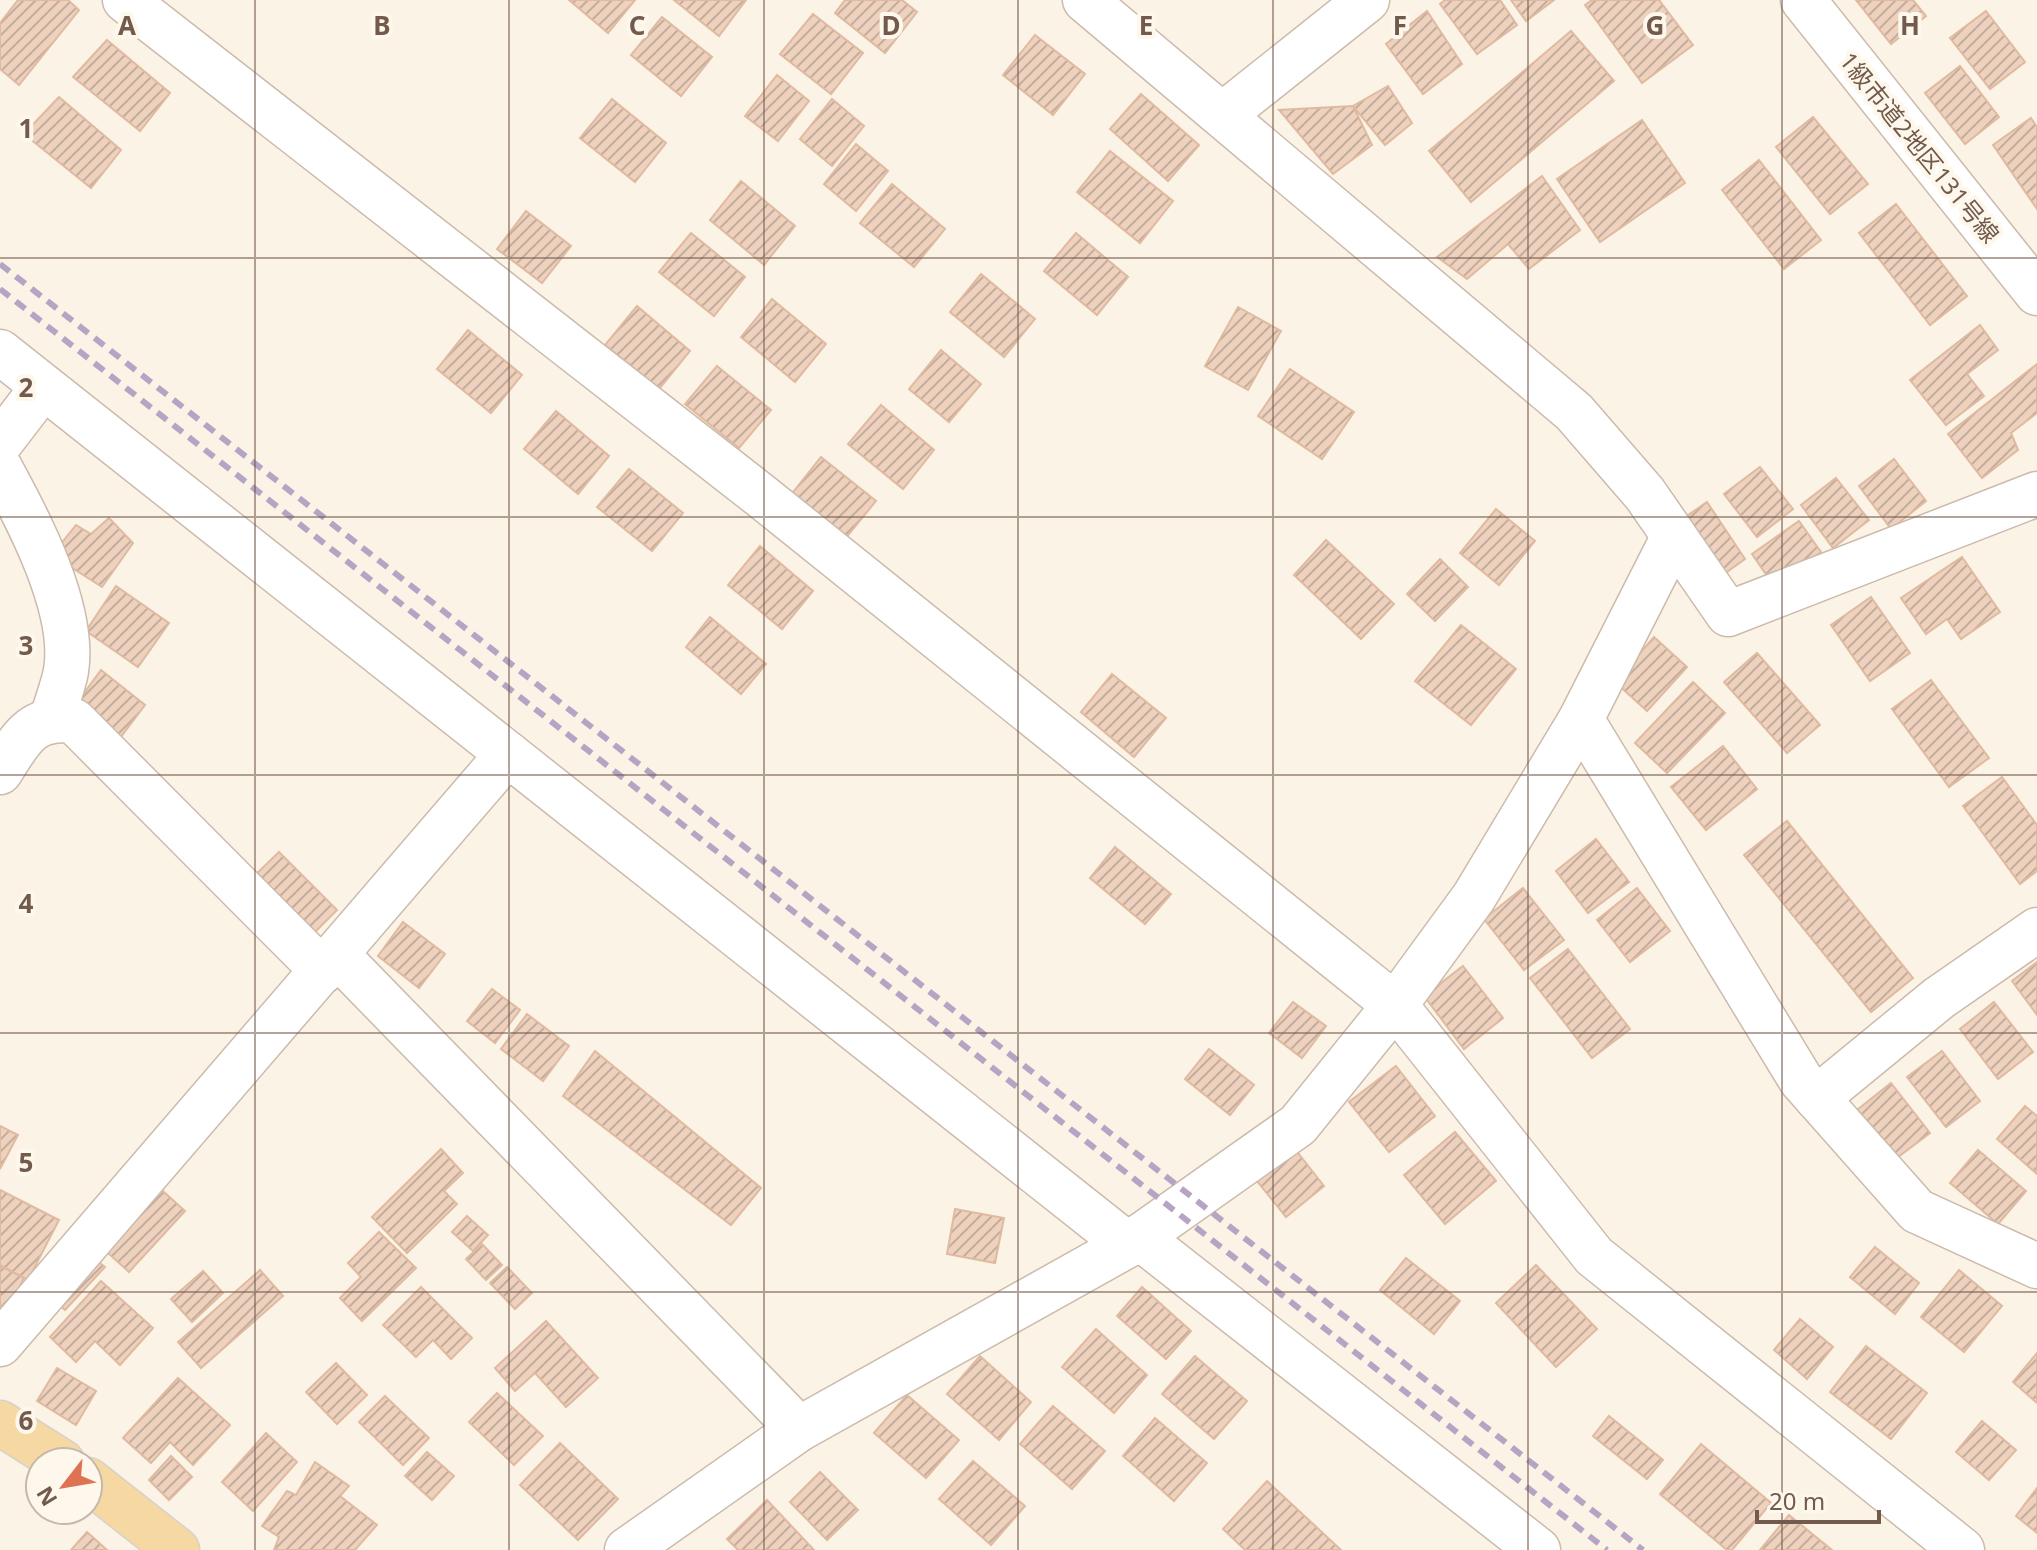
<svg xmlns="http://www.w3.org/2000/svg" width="2037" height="1550" viewBox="0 0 2037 1550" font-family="'Noto Sans','Noto Sans JP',sans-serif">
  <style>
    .building { fill: url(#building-hatch); stroke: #e0baa0; stroke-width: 2 }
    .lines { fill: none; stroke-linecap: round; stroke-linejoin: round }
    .minor-casing { stroke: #ccbbac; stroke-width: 47 }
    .major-casing { stroke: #d8d1cd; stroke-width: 47 }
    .minor { stroke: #fff; stroke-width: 44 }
    .major { stroke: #f5d8a2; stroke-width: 44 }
    .rail { stroke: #b6a4c4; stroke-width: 6; stroke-dasharray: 12 8; stroke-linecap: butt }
    .grid { fill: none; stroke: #725a4c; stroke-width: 2; stroke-opacity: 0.55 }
    .labels { text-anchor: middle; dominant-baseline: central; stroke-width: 8; stroke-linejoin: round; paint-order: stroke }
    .street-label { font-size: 24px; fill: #725a4c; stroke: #fef7eb }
    .grid-label { font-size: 26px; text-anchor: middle; font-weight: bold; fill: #725a4c; stroke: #fef7eb; stroke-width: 8; stroke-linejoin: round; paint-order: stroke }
  </style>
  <defs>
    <pattern id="building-hatch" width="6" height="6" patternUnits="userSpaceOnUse" patternTransform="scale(2)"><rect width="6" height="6" fill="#eed2be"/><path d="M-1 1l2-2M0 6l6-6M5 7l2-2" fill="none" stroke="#c5ad9d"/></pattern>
  </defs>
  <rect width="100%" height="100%" fill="#fbf3e5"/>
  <g class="building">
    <polygon points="18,0 68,0 79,10 19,85 0,69 0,23"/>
    <polygon points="569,0 635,0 608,33"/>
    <polygon points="674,0 746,0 719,36"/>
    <polygon points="845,0 902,0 917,12 885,53 835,13"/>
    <polygon points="1445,0 1500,0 1517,25 1477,54 1440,4"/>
    <polygon points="1511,0 1554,0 1526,21"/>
    <polygon points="1592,0 1659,0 1693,45 1642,83 1585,5"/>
    <polygon points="1856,0 1913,0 1926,16 1891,44"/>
    <polygon points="1427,11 1462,64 1423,94 1386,44"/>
    <polygon points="1986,11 2025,62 1990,89 1950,38"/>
    <polygon points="813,14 863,53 831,94 780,54"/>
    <polygon points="662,17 712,57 681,96 631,55"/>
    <polygon points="1571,31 1614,81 1471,202 1429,151"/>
    <polygon points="1035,35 1085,74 1053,115 1003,75"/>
    <polygon points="107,40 170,93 140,131 73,77"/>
    <polygon points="1960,66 1999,117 1965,144 1925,93"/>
    <polygon points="777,75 809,101 778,141 745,116"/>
    <polygon points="1388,86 1412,123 1385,145 1353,106"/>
    <polygon points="1141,94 1199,145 1168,181 1110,129"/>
    <polygon points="59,97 121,150 91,188 24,134"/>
    <polygon points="612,99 666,143 635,182 580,138"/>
    <polygon points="832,99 864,126 832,166 800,139"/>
    <polygon points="1353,106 1372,145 1333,174 1279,110"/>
    <polygon points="1813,117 1868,184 1830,214 1776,147"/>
    <polygon points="2031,118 2037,127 2037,209 1993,145"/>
    <polygon points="1642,120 1685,183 1600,242 1557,179"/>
    <polygon points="856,144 888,171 856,211 824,184"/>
    <polygon points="1110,151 1173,201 1140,243 1077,192"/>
    <polygon points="1759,160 1821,240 1784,269 1722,190"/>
    <polygon points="1542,176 1580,230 1529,269 1508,244 1467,279 1437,257"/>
    <polygon points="741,181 795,226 764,265 710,220"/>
    <polygon points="892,184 945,229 914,267 860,223"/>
    <polygon points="1896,204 1967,296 1930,325 1859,233"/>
    <polygon points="526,211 571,246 542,283 497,249"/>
    <polygon points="691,233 745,277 714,316 659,272"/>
    <polygon points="1076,233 1128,277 1097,315 1044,271"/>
    <polygon points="981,274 1035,319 1004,357 950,312"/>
    <polygon points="772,299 826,344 795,382 741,337"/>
    <polygon points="637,306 690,351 659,389 605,345"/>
    <polygon points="1238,307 1281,331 1248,390 1205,366"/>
    <polygon points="1980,325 1998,350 1967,374 1984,396 1946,425 1910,380"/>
    <polygon points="468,330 522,375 491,413 437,369"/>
    <polygon points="941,350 981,384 949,422 909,389"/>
    <polygon points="2037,364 2037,413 2011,433 2018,450 1982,478 1948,434"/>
    <polygon points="717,366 771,410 739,448 685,404"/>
    <polygon points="1290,369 1354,412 1322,459 1258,416"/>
    <polygon points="881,405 934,450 903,489 848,444"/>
    <polygon points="556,411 609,456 578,494 524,449"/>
    <polygon points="821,457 876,501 844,540 790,496"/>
    <polygon points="1894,459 1926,501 1891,529 1859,486"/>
    <polygon points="1760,467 1793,509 1757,537 1724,494"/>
    <polygon points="629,469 683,513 652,551 597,507"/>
    <polygon points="1836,478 1869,520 1833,548 1801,505"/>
    <polygon points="1707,502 1745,559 1720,577 1681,520"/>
    <polygon points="1496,509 1535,541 1499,585 1460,553"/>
    <polygon points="109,518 133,543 102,587 52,555 76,525 91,534"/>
    <polygon points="1799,521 1821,552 1774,586 1752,554"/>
    <polygon points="1326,540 1394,604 1361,639 1294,575"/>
    <polygon points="760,546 813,591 782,629 728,585"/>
    <polygon points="1962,557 2000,612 1961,639 1947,619 1926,634 1901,598"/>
    <polygon points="1440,559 1468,587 1435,621 1407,594"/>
    <polygon points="116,586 169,623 138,667 86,631"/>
    <polygon points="1871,597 1910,653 1870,681 1831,625"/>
    <polygon points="710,617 766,664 741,694 686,647"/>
    <polygon points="1461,625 1516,669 1471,725 1415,681"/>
    <polygon points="1654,637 1687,667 1647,711 1615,682"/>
    <polygon points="1757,653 1820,725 1787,753 1724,682"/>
    <polygon points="101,670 145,705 120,738 76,704"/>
    <polygon points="1112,674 1166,718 1134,757 1081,712"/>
    <polygon points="1931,680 1989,758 1949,787 1892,709"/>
    <polygon points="1693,682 1725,713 1667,773 1635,743"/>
    <polygon points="1723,746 1757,789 1706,830 1671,787"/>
    <polygon points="2002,777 2037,825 2037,871 2020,884 1963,806"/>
    <polygon points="1787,821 1913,978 1871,1012 1744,855"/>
    <polygon points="1596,839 1629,882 1588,913 1556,871"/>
    <polygon points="1115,847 1171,894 1145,924 1090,878"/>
    <polygon points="279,852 337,910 308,939 250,880"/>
    <polygon points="1523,888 1564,940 1524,970 1484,919"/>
    <polygon points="1637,888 1670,931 1630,962 1597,920"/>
    <polygon points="403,922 445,954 419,988 378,956"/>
    <polygon points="1568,949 1630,1029 1592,1058 1530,978"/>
    <polygon points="2037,962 2037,1015 2012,981"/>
    <polygon points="1463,966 1503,1018 1464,1049 1424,996"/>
    <polygon points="492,989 520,1010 495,1043 467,1021"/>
    <polygon points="1293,1002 1326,1026 1302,1058 1269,1033"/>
    <polygon points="1994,1002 2033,1052 1998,1079 1960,1029"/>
    <polygon points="527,1014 569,1046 543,1081 501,1049"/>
    <polygon points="1209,1049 1254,1085 1230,1115 1185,1079"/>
    <polygon points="595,1051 761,1188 731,1225 563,1096"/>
    <polygon points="1942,1051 1980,1101 1946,1127 1907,1077"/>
    <polygon points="1396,1066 1435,1116 1389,1152 1349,1102"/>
    <polygon points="1891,1083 1930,1133 1894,1160 1857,1110"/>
    <polygon points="2025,1106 2037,1116 2037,1174 1997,1139"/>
    <polygon points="0,1126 18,1135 0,1169"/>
    <polygon points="1455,1132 1496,1181 1445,1224 1404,1175"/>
    <polygon points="441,1149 463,1173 444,1191 457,1204 407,1253 372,1217"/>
    <polygon points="1295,1149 1324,1186 1286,1217 1256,1180"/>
    <polygon points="1978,1150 2026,1191 1998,1224 1950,1183"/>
    <polygon points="153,1182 185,1211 129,1272 97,1243"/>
    <polygon points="0,1190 59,1220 28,1280 0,1265"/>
    <polygon points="955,1209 1004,1218 995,1263 947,1254"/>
    <polygon points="467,1216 488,1235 473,1251 452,1232"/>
    <polygon points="379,1232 416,1268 362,1321 340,1298 361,1277 348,1263"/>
    <polygon points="482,1244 502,1265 486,1280 466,1259"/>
    <polygon points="1875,1247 1919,1283 1895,1314 1850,1277"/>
    <polygon points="89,1254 105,1267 65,1310 50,1296"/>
    <polygon points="1406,1258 1460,1301 1434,1334 1380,1290"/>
    <polygon points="1536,1265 1597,1329 1556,1367 1496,1303"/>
    <polygon points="0,1266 24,1278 5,1315 0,1313"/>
    <polygon points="507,1267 532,1293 515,1309 490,1283"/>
    <polygon points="260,1270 283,1296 201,1368 178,1342"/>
    <polygon points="1959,1270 2002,1306 1964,1352 1921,1317"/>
    <polygon points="203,1271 223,1293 192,1322 171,1299"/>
    <polygon points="101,1281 153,1328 120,1365 95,1341 76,1362 50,1337"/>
    <polygon points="421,1287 472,1338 451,1359 433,1340 416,1357 383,1325"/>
    <polygon points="1142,1287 1191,1331 1166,1359 1117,1316"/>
    <polygon points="1800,1319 1833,1347 1807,1379 1774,1350"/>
    <polygon points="546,1321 598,1378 566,1407 535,1373 515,1391 495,1368"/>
    <polygon points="1096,1329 1147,1375 1114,1413 1062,1367"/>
    <polygon points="1866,1346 1927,1393 1891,1439 1830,1392"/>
    <polygon points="2037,1353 2037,1403 2013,1382"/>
    <polygon points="980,1356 1031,1402 999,1440 947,1394"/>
    <polygon points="1195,1356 1247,1401 1214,1439 1162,1394"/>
    <polygon points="336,1363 367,1395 337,1424 306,1392"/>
    <polygon points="57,1368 96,1391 76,1425 37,1401"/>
    <polygon points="178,1378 230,1425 193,1465 170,1442 151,1463 123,1438"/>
    <polygon points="497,1393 543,1436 514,1465 469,1422"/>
    <polygon points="907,1395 959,1440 926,1478 874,1433"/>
    <polygon points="385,1396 429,1438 403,1465 359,1422"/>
    <polygon points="1053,1406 1105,1451 1072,1489 1020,1444"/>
    <polygon points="1609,1416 1663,1460 1647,1479 1593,1436"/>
    <polygon points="1155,1418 1207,1463 1174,1501 1123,1456"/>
    <polygon points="1982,1421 2016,1450 1989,1480 1956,1452"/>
    <polygon points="266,1433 297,1462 253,1511 222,1482"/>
    <polygon points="560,1443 618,1499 578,1540 520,1485"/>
    <polygon points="1701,1444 1771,1503 1732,1550 1727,1550 1660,1494"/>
    <polygon points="427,1452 454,1476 432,1500 405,1476"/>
    <polygon points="171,1456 192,1477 169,1500 149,1480"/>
    <polygon points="973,1461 1025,1506 991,1545 939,1499"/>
    <polygon points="315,1462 349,1486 340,1496 377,1525 355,1550 274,1550 279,1537 262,1526 287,1491 296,1495"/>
    <polygon points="820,1472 858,1510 827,1540 790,1502"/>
    <polygon points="1267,1481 1341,1550 1245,1550 1223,1529"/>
    <polygon points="2037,1488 2037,1533 2016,1516"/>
    <polygon points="767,1500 814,1550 738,1550 727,1539"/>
    <polygon points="1789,1515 1832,1550 1760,1550"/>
    <polygon points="87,1532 107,1550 71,1550"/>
  </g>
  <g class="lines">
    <g class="minor-casing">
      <g id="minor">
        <polyline points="125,0 760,495 1395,1005 1594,1256 1962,1550"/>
        <polyline points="1085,0 1574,412 1645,494 1728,614 2037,494"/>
        <polyline points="1803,0 2037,293"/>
        <polyline points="1224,114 1367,0"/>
        <polyline points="0,352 1128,1245"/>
        <polyline points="0,443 43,387"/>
        <path d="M0,468C29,521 76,610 66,671C63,687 56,704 52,719"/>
        <polyline points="1581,719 1801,1080 1917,1211 2037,1266"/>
        <path d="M0,772C21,739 30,716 74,721L323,971"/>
        <polyline points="337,955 799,1429"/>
        <polyline points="1817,1098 1939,998 2037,930"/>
        <polyline points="1139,1237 1538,1550"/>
        <polyline points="0,1344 508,754"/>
        <polyline points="627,1550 799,1429 1128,1245 1298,1125 1395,1005 1474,897 1581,719 1674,536"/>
      </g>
    </g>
    <g class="major-casing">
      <g id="major">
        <polyline points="0,1423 62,1462"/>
        <polyline points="88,1480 177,1550"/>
      </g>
    </g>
    <use href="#minor" class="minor"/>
    <use href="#major" class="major"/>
    <g class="rail">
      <polyline points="0,264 1643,1550"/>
      <polyline points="0,289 1607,1550"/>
    </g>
  </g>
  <path class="grid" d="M255,0V1550M509,0V1550M764,0V1550M1018,0V1550M1273,0V1550M1528,0V1550M1782,0V1550M0,258H2037M0,517H2037M0,775H2037M0,1033H2037M0,1292H2037"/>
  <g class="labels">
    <g class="street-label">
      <text transform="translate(1920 147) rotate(51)">1級市道2地区131号線</text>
    </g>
  </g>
  <g class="grid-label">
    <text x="127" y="35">A</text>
    <text x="382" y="35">B</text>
    <text x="637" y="35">C</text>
    <text x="891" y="35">D</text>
    <text x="1146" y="35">E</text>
    <text x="1400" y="35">F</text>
    <text x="1655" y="35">G</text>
    <text x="1910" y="35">H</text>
    <text x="26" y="138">1</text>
    <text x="26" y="397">2</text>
    <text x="26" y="655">3</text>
    <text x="26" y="913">4</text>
    <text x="26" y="1172">5</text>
    <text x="26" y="1430">6</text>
  </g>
  <g transform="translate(64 1486) rotate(239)"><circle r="38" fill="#fef7eb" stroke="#c6b8ab" stroke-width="2"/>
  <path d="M0-6L14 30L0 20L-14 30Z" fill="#dd7352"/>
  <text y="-12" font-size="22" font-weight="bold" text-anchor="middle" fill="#725a4c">N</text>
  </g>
  <path d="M1757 1510v12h122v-12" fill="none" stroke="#725a4c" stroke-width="4"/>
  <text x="1769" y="1510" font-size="24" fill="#725a4c" stroke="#fef7eb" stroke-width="6" paint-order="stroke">20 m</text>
</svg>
